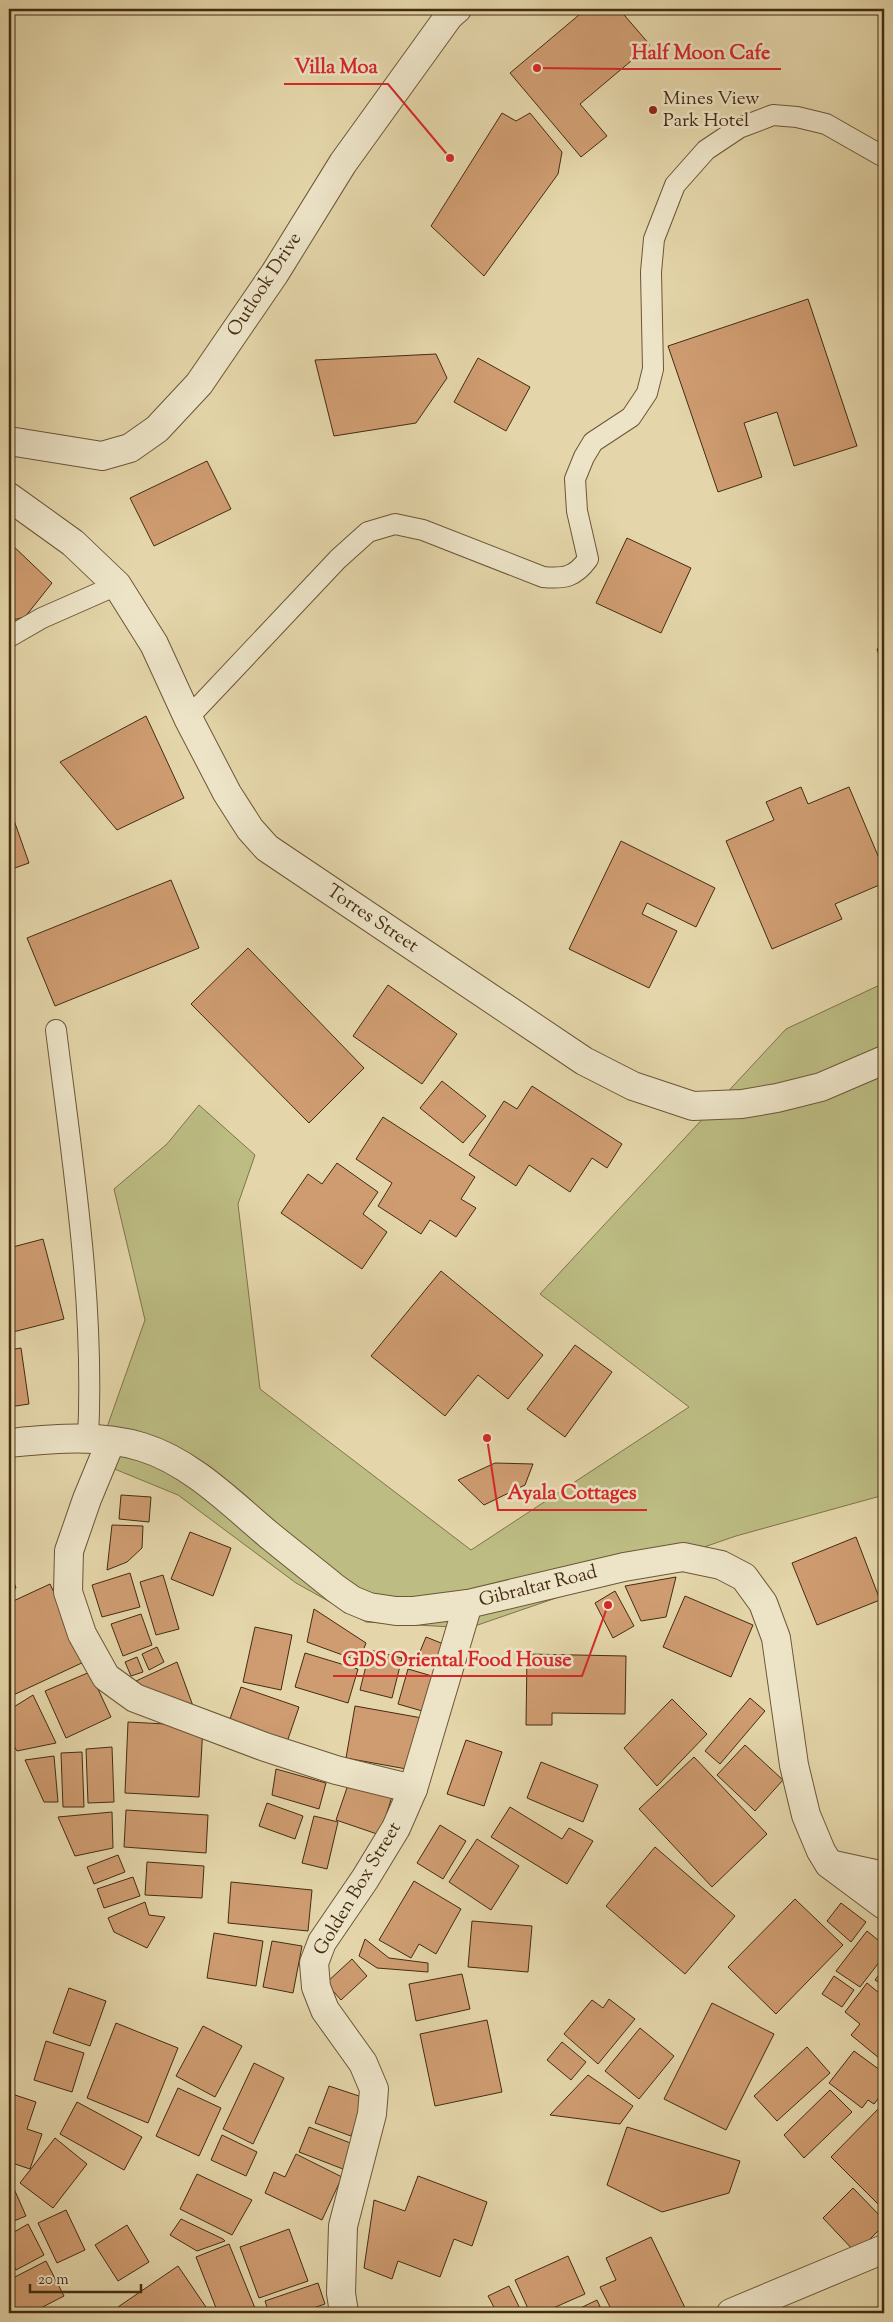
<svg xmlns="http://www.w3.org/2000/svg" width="893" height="2322" viewBox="0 0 893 2322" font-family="'Sorts Mill Goudy',serif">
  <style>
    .green { fill: #bcbc83; stroke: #80744a }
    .building { fill: #cf9c71; stroke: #442c10 }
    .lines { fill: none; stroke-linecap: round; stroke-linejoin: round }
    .service-casing { stroke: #6c5636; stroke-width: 22 }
    .minor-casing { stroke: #6c5636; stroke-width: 30 }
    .tertiary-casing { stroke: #6c5636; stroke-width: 30 }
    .service { stroke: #ede4c8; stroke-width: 20 }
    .minor { stroke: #ede4c8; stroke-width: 28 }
    .tertiary { stroke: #ede4c8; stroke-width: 28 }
    .poi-dot { fill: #8f2418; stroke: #ede4c8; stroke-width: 2 }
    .labels { text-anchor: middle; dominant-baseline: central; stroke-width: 5; stroke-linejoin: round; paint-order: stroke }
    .poi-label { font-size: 19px; fill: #442c10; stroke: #ede4c8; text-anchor: start }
    .street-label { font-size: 19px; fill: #442c10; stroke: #ede4c8 }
    .leader { fill: none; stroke: #d62828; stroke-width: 2 }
    .callout-dot { fill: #d62828; stroke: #ede4c8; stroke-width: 2 }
    .callout-label { font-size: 20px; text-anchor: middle; font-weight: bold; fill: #d62828; stroke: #ede4c8; stroke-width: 5; stroke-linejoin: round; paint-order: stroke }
  </style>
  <rect width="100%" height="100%" fill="#e4d6aa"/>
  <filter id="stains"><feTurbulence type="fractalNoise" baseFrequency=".004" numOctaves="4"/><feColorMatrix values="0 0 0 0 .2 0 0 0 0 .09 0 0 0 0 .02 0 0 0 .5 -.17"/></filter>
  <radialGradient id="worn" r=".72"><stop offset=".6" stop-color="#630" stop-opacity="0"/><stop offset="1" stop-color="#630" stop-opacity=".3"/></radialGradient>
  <polygon class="green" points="884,983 884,1495 736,1536 469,1628 366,1622 296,1583 178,1495 95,1461 145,1320 114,1189 167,1144 199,1105 255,1155 238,1204 260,1389 471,1550 689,1407 540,1294 786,1029"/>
  <g class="building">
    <polygon points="586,9 619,9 650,45 580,104 607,136 581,157 510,73"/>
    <polygon points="502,113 516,121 530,113 562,152 558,174 484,276 431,226"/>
    <polygon points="808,299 857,446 794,466 777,412 744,423 762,477 718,492 668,346"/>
    <polygon points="436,354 447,378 416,423 334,436 315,360"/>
    <polygon points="478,358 530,387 506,431 454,402"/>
    <polygon points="207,461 231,509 154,546 130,498"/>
    <polygon points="627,538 691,568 661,633 596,603"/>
    <polygon points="9,542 52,583 25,617 9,621"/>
    <polygon points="884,647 884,671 877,649"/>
    <polygon points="146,716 184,798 117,830 60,762"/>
    <polygon points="801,787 808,804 849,787 884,870 884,883 835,904 842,919 772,949 726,841 774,820 766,802"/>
    <polygon points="9,806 29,863 9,870"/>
    <polygon points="621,841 715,888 696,927 647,903 642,914 677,931 649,988 569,949"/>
    <polygon points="171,880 199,948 55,1006 27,938"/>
    <polygon points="248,948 364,1068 309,1123 191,1004"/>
    <polygon points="388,985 457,1034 422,1084 353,1036"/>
    <polygon points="442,1081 486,1116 463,1143 420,1108"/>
    <polygon points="532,1086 622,1144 607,1168 592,1158 570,1192 529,1165 516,1186 469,1155 504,1101 517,1109"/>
    <polygon points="383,1117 475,1177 461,1199 476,1208 456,1237 430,1220 421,1234 378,1206 392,1183 356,1159"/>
    <polygon points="337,1163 378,1192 363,1214 387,1232 362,1269 281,1213 308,1174 322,1184"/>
    <polygon points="43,1239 64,1319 9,1333 9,1248"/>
    <polygon points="441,1271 543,1355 508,1399 478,1375 445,1416 371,1356"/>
    <polygon points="575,1345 612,1372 565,1437 527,1409"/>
    <polygon points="21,1348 29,1404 9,1407 9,1350"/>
    <polygon points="495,1463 533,1464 525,1485 484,1505 458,1480"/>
    <polygon points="9,1484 13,1521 9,1522"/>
    <polygon points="121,1495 151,1497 149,1522 119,1519"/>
    <polygon points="112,1525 143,1526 142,1548 127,1562 107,1570"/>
    <polygon points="190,1532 231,1548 213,1596 171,1579"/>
    <polygon points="856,1537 880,1600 817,1625 792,1563"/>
    <polygon points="9,1568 16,1588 9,1591"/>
    <polygon points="130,1573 140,1607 102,1617 92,1585"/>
    <polygon points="163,1575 179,1629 156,1635 140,1582"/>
    <polygon points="676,1577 666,1617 641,1621 625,1586"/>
    <polygon points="50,1584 86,1661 9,1697 9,1603"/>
    <polygon points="615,1591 634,1626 613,1638 595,1603"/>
    <polygon points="685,1596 753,1625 731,1677 663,1647"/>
    <polygon points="314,1609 366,1643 359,1661 307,1642"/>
    <polygon points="141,1614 152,1645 123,1656 111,1624"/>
    <polygon points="255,1627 292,1635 281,1690 243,1682"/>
    <polygon points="426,1637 451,1647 441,1670 417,1659"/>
    <polygon points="157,1647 164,1662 149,1670 142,1654"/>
    <polygon points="370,1650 402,1658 392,1698 360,1690"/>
    <polygon points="305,1653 358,1669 348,1703 295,1687"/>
    <polygon points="527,1654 626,1656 625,1714 552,1713 552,1725 526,1725"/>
    <polygon points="137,1657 143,1672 131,1676 125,1662"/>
    <polygon points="177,1662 193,1706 141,1693 136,1681"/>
    <polygon points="408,1669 439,1678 429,1713 398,1704"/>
    <polygon points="90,1672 111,1717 66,1738 45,1691"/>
    <polygon points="241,1687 299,1707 287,1742 229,1722"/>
    <polygon points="33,1695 56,1743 17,1751 9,1738 9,1710"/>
    <polygon points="750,1698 765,1711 720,1764 705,1751"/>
    <polygon points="672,1699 707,1734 657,1786 624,1748"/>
    <polygon points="355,1706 422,1718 412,1770 346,1758"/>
    <polygon points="128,1722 203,1726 199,1797 125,1793"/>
    <polygon points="466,1740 502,1752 484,1806 447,1794"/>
    <polygon points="745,1745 783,1780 755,1811 717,1775"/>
    <polygon points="112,1747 114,1802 88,1803 86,1749"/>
    <polygon points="82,1752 84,1807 63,1807 61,1753"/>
    <polygon points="54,1756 58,1802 44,1802 25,1760"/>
    <polygon points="694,1757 767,1834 712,1887 639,1809"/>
    <polygon points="541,1762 598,1785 583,1822 527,1798"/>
    <polygon points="276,1769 326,1783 319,1809 272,1795"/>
    <polygon points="351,1776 394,1790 380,1835 336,1820"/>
    <polygon points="267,1803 303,1816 295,1839 259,1826"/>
    <polygon points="510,1807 562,1839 569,1828 593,1841 567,1884 491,1837"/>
    <polygon points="126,1810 208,1815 206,1853 124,1847"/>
    <polygon points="112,1812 113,1848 75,1856 58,1817"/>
    <polygon points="314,1816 338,1822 327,1869 302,1863"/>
    <polygon points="440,1825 466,1841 443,1879 417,1863"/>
    <polygon points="477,1839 519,1866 491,1910 449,1882"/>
    <polygon points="655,1847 735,1916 685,1974 606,1906"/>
    <polygon points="118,1855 125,1872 94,1884 87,1867"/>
    <polygon points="147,1862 204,1866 202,1898 145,1895"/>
    <polygon points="133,1877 140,1896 104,1908 97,1889"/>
    <polygon points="414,1881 461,1909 436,1954 419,1944 411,1958 379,1940"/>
    <polygon points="231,1882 312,1890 308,1931 228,1923"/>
    <polygon points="795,1899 843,1945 776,2014 728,1967"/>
    <polygon points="145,1902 149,1915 165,1917 147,1948 114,1932 108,1918"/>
    <polygon points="841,1903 866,1922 851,1942 827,1921"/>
    <polygon points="472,1921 532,1926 528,1972 468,1967"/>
    <polygon points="867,1931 884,1945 884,1956 860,1987 836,1971"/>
    <polygon points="214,1933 263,1941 256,1986 207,1978"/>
    <polygon points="365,1939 389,1958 428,1963 428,1972 377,1968 359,1956"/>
    <polygon points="272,1941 302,1946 293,1993 263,1987"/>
    <polygon points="352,1959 367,1976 341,2000 326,1983"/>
    <polygon points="884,1968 884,1986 875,1980"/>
    <polygon points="462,1974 470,2009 416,2021 409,1984"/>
    <polygon points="834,1976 854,1990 842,2007 822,1994"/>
    <polygon points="867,1983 884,1997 884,2052 879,2058 851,2035 860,2024 845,2012"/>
    <polygon points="69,1988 106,2001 90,2046 53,2033"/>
    <polygon points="609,1999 635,2019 598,2064 564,2034 592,2000 603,2008"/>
    <polygon points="712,2003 774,2034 726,2130 664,2099"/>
    <polygon points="487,2020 502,2092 435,2106 420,2034"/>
    <polygon points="116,2023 178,2048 148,2123 87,2098"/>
    <polygon points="203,2026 242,2046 215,2097 176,2076"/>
    <polygon points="640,2028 674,2056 639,2099 605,2071"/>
    <polygon points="46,2041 84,2053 72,2092 34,2080"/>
    <polygon points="562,2042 586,2062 571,2080 547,2060"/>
    <polygon points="807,2047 830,2073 777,2121 754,2096"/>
    <polygon points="854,2051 884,2073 884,2091 874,2104 868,2100 862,2108 829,2083"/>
    <polygon points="254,2063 284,2078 253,2144 223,2129"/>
    <polygon points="588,2075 633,2106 620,2124 550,2115"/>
    <polygon points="329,2086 365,2098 351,2136 315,2123"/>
    <polygon points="178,2088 221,2108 199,2156 156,2136"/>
    <polygon points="830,2090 852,2112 804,2158 784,2135"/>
    <polygon points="9,2093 36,2102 27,2129 42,2134 30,2169 9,2162"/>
    <polygon points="77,2102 142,2137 124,2170 60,2134"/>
    <polygon points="884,2103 884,2210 831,2157"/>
    <polygon points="309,2127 353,2144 343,2169 299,2152"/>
    <polygon points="627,2127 740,2161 729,2193 662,2212 607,2185"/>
    <polygon points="222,2135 257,2152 246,2176 211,2160"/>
    <polygon points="55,2138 87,2164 53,2208 20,2183"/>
    <polygon points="296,2154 342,2177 322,2220 265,2193 274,2172 285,2177"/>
    <polygon points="197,2174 252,2200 232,2235 180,2209"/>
    <polygon points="418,2176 487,2202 472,2246 454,2239 440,2277 398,2261 392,2279 364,2268 374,2200 405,2211"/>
    <polygon points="11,2182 26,2216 9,2223 9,2183"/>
    <polygon points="853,2188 884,2220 884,2225 856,2253 823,2218"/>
    <polygon points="66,2210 85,2250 57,2263 38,2223"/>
    <polygon points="181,2219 223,2239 225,2241 197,2251 170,2235"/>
    <polygon points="28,2224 44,2255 16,2270 9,2257 9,2235"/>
    <polygon points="127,2225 149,2262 118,2281 95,2245"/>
    <polygon points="289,2229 308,2281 259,2298 240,2247"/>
    <polygon points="651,2237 687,2312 613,2313 600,2287 616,2280 606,2258"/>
    <polygon points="229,2244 257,2313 218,2313 196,2257"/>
    <polygon points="568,2256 585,2294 542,2313 530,2313 515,2280"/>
    <polygon points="46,2261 64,2296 31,2313 15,2313 9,2300 9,2280"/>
    <polygon points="178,2266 210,2313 122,2313 118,2307"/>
    <polygon points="318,2283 325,2304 299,2313 269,2313 265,2301"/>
    <polygon points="509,2286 522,2313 497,2313 488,2296"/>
    <polygon points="597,2300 603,2313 570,2313"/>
  </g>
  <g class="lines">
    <g class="service-casing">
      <g id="service">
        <polyline points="9,637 42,618 117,585"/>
        <path d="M188,718L338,559L368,532L395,524L423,530L543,577C565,579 575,577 588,559L577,511L575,479L584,457L593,442L631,417L647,393L653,369L651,272L654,239L675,185L706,150L739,128L773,115L797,117L826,124L884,157"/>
        <path d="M56,1030C73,1166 95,1302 88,1439"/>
      </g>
    </g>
    <g class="minor-casing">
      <g id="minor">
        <polyline points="9,497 73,543 117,585 154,644 188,718 227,793 250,829 267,848 584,1061 633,1086 693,1106 742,1104 777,1098 821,1087 884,1060"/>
        <polyline points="111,1441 87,1499 69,1551 68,1592 82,1634 106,1677 135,1698 265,1747 336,1770 413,1789"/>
        <polyline points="829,1864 884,1876"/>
        <polyline points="344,2313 341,2293 343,2226 372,2114 374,2089 363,2063 325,2010 316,1987 314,1963 322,1942 365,1879 396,1828 413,1789 468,1604"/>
        <polyline points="731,2313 884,2249"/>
      </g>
    </g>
    <g class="tertiary-casing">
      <g id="tertiary">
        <polyline points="9,441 102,456 130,448 157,429 199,384 275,273 343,163 449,16 457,9"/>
        <path d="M9,1443C52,1439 99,1434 142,1447C191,1462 231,1503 269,1535C291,1553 313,1570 335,1588L352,1600L369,1607L396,1611H414L468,1604L624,1567L683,1557L721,1565L744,1577L763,1603L776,1638L794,1765L806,1815L821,1851L829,1864L884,1905"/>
      </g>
    </g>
    <use href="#service" class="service"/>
    <use href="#minor" class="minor"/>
    <use href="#tertiary" class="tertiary"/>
  </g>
  <circle class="poi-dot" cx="653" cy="110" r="5"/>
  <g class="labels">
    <g class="poi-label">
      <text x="663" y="99">Mines View<tspan x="663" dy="22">Park Hotel</tspan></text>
    </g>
    <g class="street-label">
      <text transform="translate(265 285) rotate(-57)">Outlook Drive</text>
      <text transform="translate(372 919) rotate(34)">Torres Street</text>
      <text transform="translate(538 1587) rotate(-14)">Gibraltar Road</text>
      <text transform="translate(358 1889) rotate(-59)">Golden Box Street</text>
    </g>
  </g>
  <path class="leader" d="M537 68L622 69H781M450 158L388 84H284M487 1438L498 1510H647M608 1605L582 1676H333"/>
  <g class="callout-dot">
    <circle cx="537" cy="68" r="5"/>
    <circle cx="450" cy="158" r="5"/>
    <circle cx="487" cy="1438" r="5"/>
    <circle cx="608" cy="1605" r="5"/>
  </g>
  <g class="callout-label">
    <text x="701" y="59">Half Moon Cafe</text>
    <text x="336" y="73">Villa Moa</text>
    <text x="572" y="1499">Ayala Cottages</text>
    <text x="457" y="1666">GDS Oriental Food House</text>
  </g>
  <rect width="893" height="2322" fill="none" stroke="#e4d6aa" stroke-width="30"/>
  <rect x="10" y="10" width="873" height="2302" fill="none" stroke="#442c10" stroke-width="2.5"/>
  <rect x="15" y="15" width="863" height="2292" fill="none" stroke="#442c10"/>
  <path d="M30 2284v8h111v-8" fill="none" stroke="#442c10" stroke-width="2.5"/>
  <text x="38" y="2284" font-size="15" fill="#442c10" stroke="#ede4c8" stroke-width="4" paint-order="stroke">20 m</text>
  <rect width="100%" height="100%" filter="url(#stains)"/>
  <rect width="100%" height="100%" fill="url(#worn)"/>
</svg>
